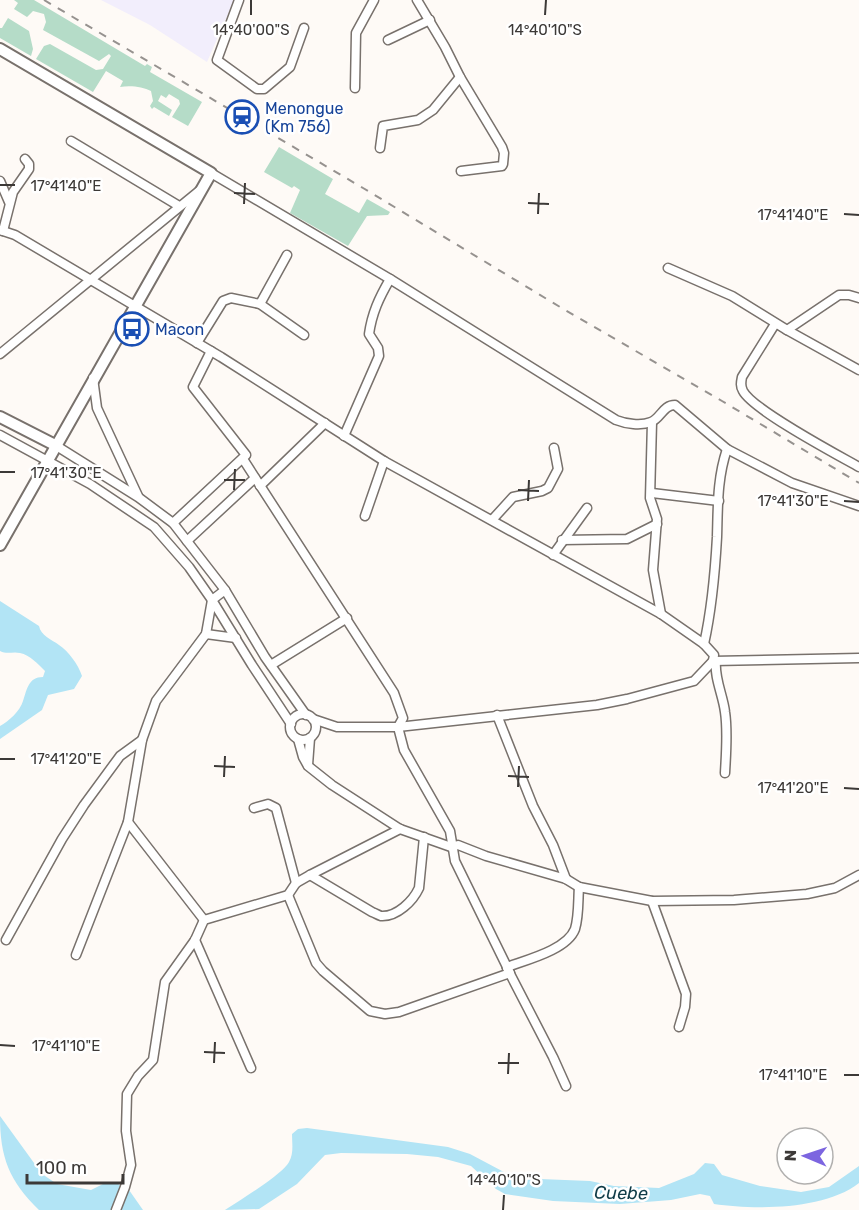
<svg xmlns="http://www.w3.org/2000/svg" width="859" height="1210" viewBox="0 0 859 1210" font-family="Rubik,sans-serif">
  <style>
    .commercial { fill: #f2eefc }
    .green { fill: #b5dcc8 }
    .water { fill: #b2e4f5 }
    .lines { fill: none; stroke-linecap: round; stroke-linejoin: round }
    .minor-casing { stroke: #78716c; stroke-width: 11 }
    .major-casing { stroke: #78716c; stroke-width: 14 }
    .minor { stroke: #fff; stroke-width: 8 }
    .major { stroke: #fff; stroke-width: 10 }
    .rail { stroke: #96928f; stroke-width: 2; stroke-dasharray: 8 8; stroke-linecap: butt }
    .ticks { fill: none; stroke: #3c3937; stroke-width: 2 }
    .labels { text-anchor: middle; dominant-baseline: central; stroke-width: 5; stroke-linejoin: round; paint-order: stroke }
    .transit-label { font-size: 16px; fill: #164399; stroke: #fff; text-anchor: start }
    .water-label { font-size: 18px; font-style: italic; fill: #113d49; stroke: #fff }
    .ticks-label { font-size: 15px; text-anchor: middle; fill: #3c3937; stroke: #fff; stroke-width: 5; stroke-linejoin: round; paint-order: stroke }
  </style>
  <rect width="100%" height="100%" fill="#fefaf6"/>
  <polygon class="commercial" points="101,0 234,0 207,62 150,25"/>
  <g class="green">
    <path d="M14,0H34L145,66L147,64L152,67L150,72L202,102L188,126L172,117L180,104L179,100L169,94L166,98L161,95L158,101L172,110L169,116L154,107L152,109L150,106L153,101L151,91C143,87 131,85 120,87L123,81L106,71L93,92L36,59L44,46L50,44L96,70L103,69L111,56L109,54L99,61L43,30L46,22L44,14L33,11L27,17L14,9L18,3Z"/>
    <polygon points="8,18 29,31 33,49 31,56 0,38 0,28 2,28"/>
    <polygon points="279,147 333,179 325,194 359,213 367,199 390,212 388,215 367,216 348,246 290,213 300,190 294,186 292,188 264,172"/>
  </g>
  <g class="water">
    <path d="M0,601L39,626C41,636 51,639 59,645C69,652 78,664 82,676L74,689L48,695L42,710L0,739V726C9,721 20,711 23,701C27,690 28,677 43,677L45,671C38,664 30,655 20,653C12,651 8,655 0,651Z"/>
    <path d="M0,1116L42,1174L57,1184L91,1190L105,1183H116L129,1190L143,1210H39C9,1181 0,1157 0,1116Z"/>
    <path d="M307,1128L448,1147L470,1154L515,1178L590,1181L614,1186L659,1188L694,1174L705,1163L714,1164L722,1175L760,1186L801,1192L829,1187L859,1166V1183C825,1210 755,1210 714,1204L710,1196L700,1194L671,1200L620,1204L553,1201L505,1194L496,1189L471,1166L438,1157L407,1154L341,1153L325,1155L297,1184L259,1209L225,1210C239,1201 283,1174 289,1162C294,1153 292,1143 292,1134L298,1129Z"/>
  </g>
  <g class="lines">
    <g class="minor-casing">
      <g id="minor">
        <polyline points="239,0 217,60 257,89 264,89 290,67 304,28"/>
        <polyline points="417,0 445,47 460,77 502,147 504,153 503,164 502,166 461,171"/>
        <polyline points="388,40 430,20"/>
        <polyline points="355,88 356,33 374,0"/>
        <polyline points="71,141 179,206"/>
        <polyline points="380,148 383,126 418,120 433,110 460,77"/>
        <path d="M211,173L390,279L616,420C626,424 641,426 651,422C661,418 663,405 675,405L727,449L792,483L859,506"/>
        <polyline points="0,181 9,202"/>
        <polyline points="0,230 15,235 221,357 384,461 661,614 704,644 714,655 713,661"/>
        <polyline points="3,231 13,192 29,169 29,164 25,159"/>
        <polyline points="668,268 732,296 787,330 839,295 849,295 859,298"/>
        <polyline points="260,304 287,255"/>
        <path d="M775,324L742,377C741,382 740,386 743,391C753,410 836,454 859,467"/>
        <polyline points="787,330 859,370"/>
        <polyline points="197,343 223,301 231,298 260,304 304,335"/>
        <polyline points="0,354 199,191"/>
        <polyline points="93,378 97,408 138,496"/>
        <polyline points="652,422 650,498 657,519 653,570 661,614"/>
        <polyline points="0,435 90,484 154,527 189,567 212,600 252,665 291,724"/>
        <path d="M344,436L379,356L378,348L369,334C372,313 379,298 390,279"/>
        <polyline points="55,445 138,497 173,523 225,590 265,657 306,715"/>
        <polyline points="243,459 394,693 403,718 398,727 404,750 450,831 455,861 510,973 399,1012 385,1014 370,1011 323,971 316,963 288,895"/>
        <polyline points="260,486 325,423"/>
        <polyline points="652,493 719,501"/>
        <polyline points="365,516 384,461"/>
        <polyline points="492,520 513,497 542,491 548,488 558,469 554,448"/>
        <polyline points="173,523 246,455 193,387 211,351"/>
        <polyline points="562,540 627,539 657,524"/>
        <polyline points="187,541 255,478"/>
        <polyline points="553,555 587,508"/>
        <polyline points="206,634 236,638"/>
        <path d="M704,644C712,608 715,573 717,537C718,506 717,479 727,449"/>
        <path d="M716,661C714,678 723,695 725,712C728,732 726,753 725,773"/>
        <polyline points="271,665 347,618"/>
        <circle cx="303" cy="727" r="13"/>
        <polyline points="497,715 533,806 553,845 566,879"/>
        <polyline points="313,719 337,727 398,727 597,705 627,699 694,681 713,661 859,658"/>
        <polyline points="298,739 303,757 308,766 332,785 400,829 451,847 458,845 486,856 566,879 579,887 652,901 734,900 807,894 835,888 859,875"/>
        <polyline points="308,765 310,738"/>
        <polyline points="254,808 268,804 276,808 296,883"/>
        <path d="M310,875L372,912C375,913 378,915 381,916C397,917 413,901 419,888L424,837"/>
        <polyline points="652,901 686,994 685,1007 679,1027"/>
        <polyline points="204,920 128,822 142,740 156,701 206,634 212,600 225,590"/>
        <polyline points="6,940 62,839 84,805 120,756 142,740"/>
        <polyline points="195,940 251,1068"/>
        <polyline points="76,955 128,822"/>
        <polyline points="507,968 553,1057 566,1086"/>
        <path d="M509,973L507,967C526,960 567,950 575,929C579,916 578,900 579,887"/>
        <polyline points="116,1210 125,1187 131,1165 126,1131 127,1094 138,1076 153,1060 165,982 195,940 204,920 288,895 296,883 310,875 400,829"/>
      </g>
    </g>
    <g class="major-casing">
      <g id="major">
        <polyline points="0,49 211,173 0,545"/>
        <polyline points="0,417 55,445"/>
      </g>
    </g>
    <use href="#minor" class="minor"/>
    <use href="#major" class="major"/>
    <polyline class="rail" points="44,0 363,188 565,310 722,401 859,483"/>
  </g>
  <path class="ticks" d="M251,15V0M545,15L546,0M0,185H15M234,193L255,194M528,203L549,204M244,204L245,183M538,214L539,193M844,214L859,215M0,472H15M224,480H245M234,490L235,469M518,490L539,491M528,501L529,480M844,501L859,502M0,759H15M214,766L235,767M508,776L529,777M224,777L225,756M518,787L519,766M844,788L859,789M0,1045L15,1046M204,1052L225,1053M214,1063L215,1042M498,1063H519M508,1074L509,1053M844,1075H859M503,1210L504,1195"/>
  <defs>
    <g id="station-ring" transform="scale(1.725)"><circle r="9.5" fill="#fff" stroke="#1a4fb4" stroke-width="1.5"/><path d="M-3-6H3Q5-6 5-4V2Q5 4 3 4L4.5 6H3L1.5 4h-3L-3 6H-4.5L-3 4Q-5 4-5 2V-4Q-5-6-3-6ZM-3.5-4v3h7v-3ZM-3.5 1v1.5H-2V1ZM2 1v1.5H3.5V1Z" fill="#1a4fb4"/></g>
    <g id="bus-ring" transform="scale(1.725)"><circle r="9.5" fill="#fff" stroke="#1a4fb4" stroke-width="1.5"/><path d="M-5-6H5V4H4V6H2V4H-2V6H-4V4H-5ZM-3.5-4V0h7V-4ZM-3.5 1.2v1.5H-2V1.2ZM2 1.2v1.5H3.5V1.2Z" fill="#1a4fb4"/></g>
  </defs>
  <g fill-rule="evenodd">
    <use href="#station-ring" x="242" y="117"/>
    <use href="#bus-ring" x="132" y="329"/>
  </g>
  <g class="labels">
    <g class="transit-label">
      <text x="265" y="108">Menongue<tspan x="265" dy="18">(Km 756)</tspan></text>
      <text x="155" y="329">Macon</text>
    </g>
    <g class="water-label">
      <text transform="translate(621 1193) rotate(1)">Cuebe</text>
    </g>
  </g>
  <g class="ticks-label">
    <text x="251" y="35">14°40'00"S</text>
    <text x="545" y="35">14°40'10"S</text>
    <text x="66" y="191">17°41'40"E</text>
    <text x="793" y="220">17°41'40"E</text>
    <text x="66" y="478">17°41'30"E</text>
    <text x="793" y="506">17°41'30"E</text>
    <text x="66" y="764">17°41'20"E</text>
    <text x="793" y="793">17°41'20"E</text>
    <text x="66" y="1051">17°41'10"E</text>
    <text x="793" y="1080">17°41'10"E</text>
    <text x="504" y="1185">14°40'10"S</text>
  </g>
  <g transform="translate(805 1156) rotate(272)"><circle r="28" fill="#ffffff" stroke="#b1b0af" stroke-width="1.5"/>
  <path d="M0-4.5L10 22L0 15L-10 22Z" fill="#7c65e0"/>
  <text y="-9" font-size="16" font-weight="bold" text-anchor="middle" fill="#3c3937">N</text>
  </g>
  <path d="M27 1174v9h96v-9" fill="none" stroke="#3c3937" stroke-width="3"/>
  <text x="36" y="1174" font-size="18" fill="#3c3937" stroke="#ffffff" stroke-width="4.5" paint-order="stroke">100 m</text>
</svg>
